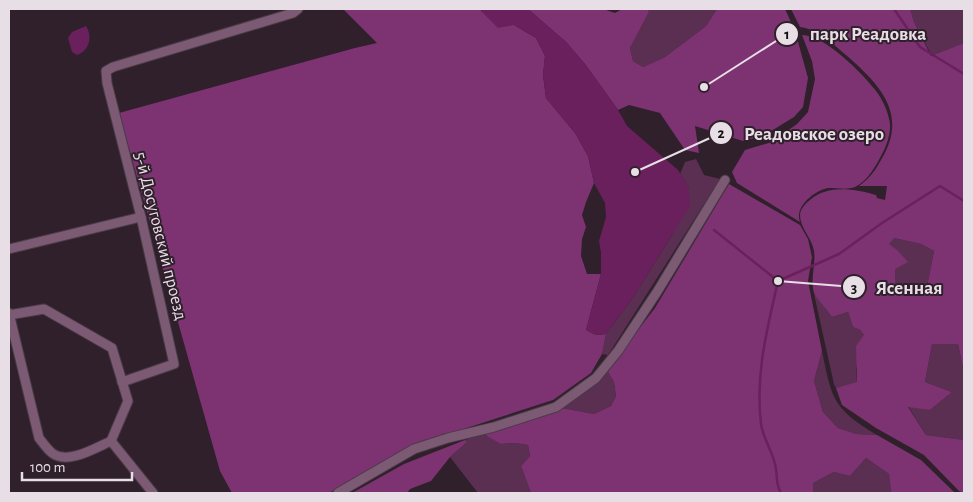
<svg xmlns="http://www.w3.org/2000/svg" width="973" height="502" viewBox="0 0 973 502" font-family="'Alegreya Sans',sans-serif">
  <style>
    .green { fill: #5a2f52 }
    .forest { fill: #7d3371; fill-rule: evenodd }
    .water { fill: #69205d }
    .lines { fill: none; stroke-linecap: round; stroke-linejoin: round }
    .stream { stroke: #69205d; stroke-width: 2.5 }
    .minor-casing { stroke: #493b46; stroke-width: 11 }
    .minor { stroke: #7c5a74; stroke-width: 9 }
    .labels { text-anchor: middle; dominant-baseline: central; stroke-width: 4; stroke-linejoin: round; paint-order: stroke }
    .street-label { font-size: 18px; fill: #e8dee6; stroke: #2f202c }
    .leader { fill: none; stroke: #e8dee6; stroke-width: 2 }
    .callout-dot { fill: #e8dee6; stroke: #2f202c; stroke-width: 2 }
    .mark-label { font-size: 15px; text-anchor: middle; font-weight: bold; fill: #111 }
    .callout-label { font-size: 19px; text-anchor: middle; font-weight: bold; fill: #e8dee6; stroke: #2f202c; stroke-width: 4; stroke-linejoin: round; paint-order: stroke }
  </style>
  <rect width="100%" height="100%" fill="#2f202c"/>
  <g class="green">
    <polygon points="648,9 717,9 706,26 665,57 643,67 633,61 630,48 649,12"/>
    <polygon points="910,9 964,9 964,43 932,56 914,22"/>
    <polygon points="696,159 704,175 720,179 608,355 602,354 606,334 634,296 672,235 689,188 680,174 685,162"/>
    <polygon points="894,238 921,244 934,251 926,292 895,291 895,269 888,244"/>
    <polygon points="814,294 827,308 832,317 848,312 853,327 860,330 864,335 856,369 857,383 836,388 834,384"/>
    <polygon points="932,344 958,344 964,372 964,440 926,435 908,406 930,410 952,392 925,382"/>
    <path d="M822,351C832,400 833,408 877,435L855,434L838,428L823,412L814,381Z"/>
    <polygon points="607,370 614,382 616,396 611,406 594,414 562,408"/>
    <polygon points="486,432 501,444 515,443 528,445 530,456 521,466 531,493 478,493 450,457 467,442 465,440"/>
    <polygon points="866,458 889,474 891,493 813,493 813,483 834,472 850,476"/>
  </g>
  <g class="forest">
    <polygon points="346,9 482,9 481,11 514,25 536,38 545,56 543,75 546,98 575,133 588,156 594,183 586,202 582,215 586,227 582,239 581,256 587,274 601,274 586,330 596,335 606,334 602,354 591,373 553,400 414,445 329,493 232,493 220,471 119,113 355,48 377,43 344,10"/>
    <polygon points="528,9 603,9 615,13 622,9 648,9 649,12 630,48 633,61 643,67 665,57 706,26 717,9 785,9 795,31 808,78 803,107 794,117 763,136 743,141 695,126 699,153 685,150 660,113 629,105 618,110 585,64 566,42"/>
    <path d="M791,9H910L914,22L931,56L964,43V372L958,344H932L925,382L952,392L930,410L908,407L926,435L964,440V493L959,491L924,455L876,428L842,405L836,388L857,382L856,346L864,335L860,330L853,327L848,312L832,317C828,310 816,298 814,293C810,278 816,265 814,251C812,238 800,228 800,215C800,209 806,203 810,200C828,184 855,189 876,195L877,198L885,200L887,186H859C869,179 875,171 881,160C909,114 880,85 846,55C833,44 817,29 800,27ZM894,238L921,244L934,251L926,292L895,291V269L908,262L898,251L889,244Z"/>
    <path d="M802,35C825,35 863,74 876,91C882,99 887,109 889,119C892,128 888,143 883,152C877,164 868,181 855,187C848,190 836,188 828,188C817,190 800,202 799,215C799,217 799,220 800,222L737,183L732,172L745,150L772,142L797,124L808,112L815,79L812,61Z"/>
    <polygon points="729,184 800,225 808,239 812,257 808,281 822,351 814,381 823,412 838,428 856,434 877,435 921,460 955,493 891,493 889,474 866,458 850,476 834,472 813,483 813,493 531,493 521,466 530,456 528,445 515,443 501,444 487,436 486,432 562,408 594,414 611,406 616,396 614,382 607,370 655,308"/>
    <polygon points="465,440 467,442 450,457 431,481 410,489 407,493 352,493 404,464"/>
  </g>
  <g class="water">
    <polygon points="482,9 528,9 566,42 585,64 618,110 627,126 678,170 689,188 690,206 634,296 606,334 596,335 586,330 601,274 601,253 599,241 606,217 605,203 594,183 588,156 575,133 546,98 543,75 545,56 536,38 514,25 498,28 481,11"/>
    <path d="M86,26C93,37 89,51 77,55L72,52L68,38L72,32Z"/>
  </g>
  <g class="lines">
    <g class="stream">
      <polyline points="894,9 920,47 964,74"/>
      <polyline points="714,230 778,281"/>
      <path d="M781,493C775,484 778,475 775,464C772,451 763,438 761,424C755,374 767,330 778,281L839,254L882,223L940,186L964,201"/>
    </g>
    <g class="minor-casing">
      <g id="minor">
        <polyline points="9,249 141,217"/>
        <path d="M9,313L39,438C43,443 47,449 52,453C68,465 95,448 111,441"/>
        <polyline points="9,315 44,309 112,348 128,401 111,441"/>
        <polyline points="122,382 174,364 141,217 107,83 106,71 113,67 293,13 298,9"/>
        <polyline points="111,441 153,493"/>
        <polyline points="338,493 414,449 448,438 494,427 556,407 596,378 618,351 657,292 725,180"/>
      </g>
    </g>
    <use href="#minor" class="minor"/>
  </g>
  <g class="labels">
    <g class="street-label">
      <text transform="translate(160 236) rotate(76)">5-й Досуговский проезд</text>
    </g>
  </g>
  <path class="leader" d="M704 87L787 34M635 172L721 133M778 281L854 287"/>
  <g class="callout-dot">
    <circle cx="704" cy="87" r="5"/>
    <circle cx="635" cy="172" r="5"/>
    <circle cx="778" cy="281" r="5"/>
    <circle cx="787" cy="34" r="12"/>
    <circle cx="721" cy="133" r="12"/>
    <circle cx="854" cy="287" r="12"/>
  </g>
  <g class="mark-label">
    <text x="787" y="39">1</text>
    <text x="721" y="138">2</text>
    <text x="854" y="293">3</text>
  </g>
  <g class="callout-label">
    <text x="868" y="40">парк Реадовка</text>
    <text x="814" y="140">Реадовское озеро</text>
    <text x="909" y="294">Ясенная</text>
  </g>
  <rect width="973" height="502" fill="none" stroke="#e8dee6" stroke-width="20"/>
  <path d="M22 472v8h110v-8" fill="none" stroke="#e8dee6" stroke-width="2.5"/>
  <text x="30" y="472" font-size="15" fill="#e8dee6" stroke="#2f202c" stroke-width="4" paint-order="stroke">100 m</text>
</svg>
